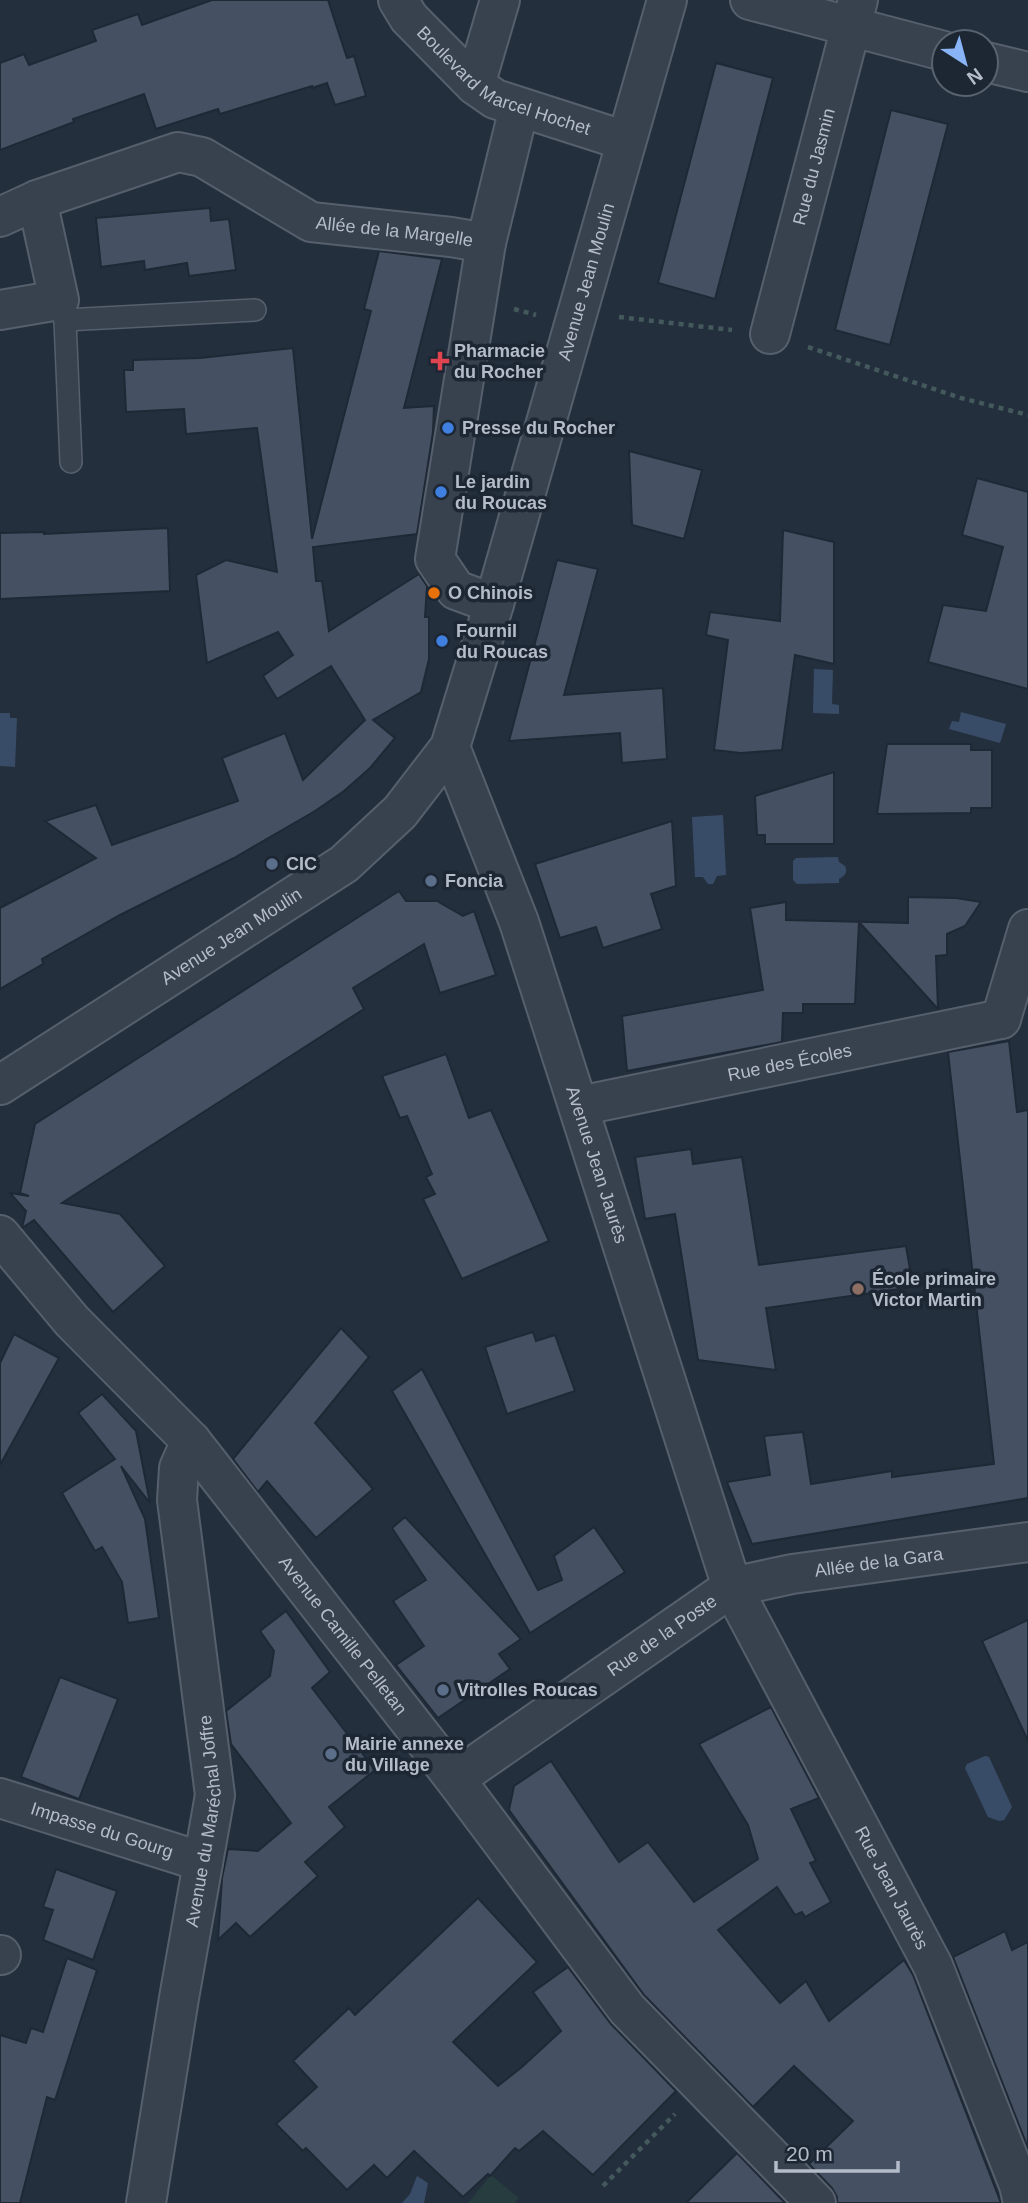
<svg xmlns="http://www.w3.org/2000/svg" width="1028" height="2203" viewBox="0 0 1028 2203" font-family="Arial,sans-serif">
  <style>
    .green { fill: #263c3f }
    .water { fill: #394c67 }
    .building { fill: #455162; stroke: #1f2835; stroke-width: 2 }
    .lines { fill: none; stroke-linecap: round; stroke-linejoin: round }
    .service-casing { stroke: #565f6c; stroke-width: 24 }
    .minor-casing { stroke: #565f6c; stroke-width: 42 }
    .tertiary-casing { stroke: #565f6c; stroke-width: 42 }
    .path { stroke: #44595c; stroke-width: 4.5; stroke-dasharray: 5 5; stroke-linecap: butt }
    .service { stroke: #38414e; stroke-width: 21 }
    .minor { stroke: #38414e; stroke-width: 38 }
    .tertiary { stroke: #38414e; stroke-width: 38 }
    .health-dot { fill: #e0444e; stroke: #1d2633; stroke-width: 2.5 }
    .shop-dot { fill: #3f7fe0; stroke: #1d2633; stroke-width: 2.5 }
    .food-dot { fill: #e8710a; stroke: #1d2633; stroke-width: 2.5 }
    .service-dot { fill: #5c6f8a; stroke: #1d2633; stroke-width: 2.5 }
    .education-dot { fill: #8d6e63; stroke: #1d2633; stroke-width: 2.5 }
    .labels { text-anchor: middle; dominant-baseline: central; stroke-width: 7; stroke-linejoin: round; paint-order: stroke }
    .street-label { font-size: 18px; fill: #b4bcc9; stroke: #1d2633 }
    .poi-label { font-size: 18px; font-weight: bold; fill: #b4bcc9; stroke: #1d2633; text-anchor: start }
  </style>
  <rect width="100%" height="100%" fill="#242f3e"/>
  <polygon class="green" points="491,2175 519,2198 515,2203 468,2203"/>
  <g class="water">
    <polygon points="814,669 833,670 832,704 839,705 839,714 813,713"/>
    <polygon points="961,712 1006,724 1000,743 949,729 952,721 959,722"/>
    <polygon points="0,713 10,713 10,718 17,718 15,767 0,766"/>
    <polygon points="723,815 726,875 717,876 713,884 708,884 703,877 695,877 692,817"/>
    <path d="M838,857L839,862L845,866C848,872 845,876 839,879V883L797,884L793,880V861L796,858Z"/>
    <polygon points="985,1756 989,1757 1012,1807 1004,1820 999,1821 988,1817 965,1768 967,1764"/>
    <polygon points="417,2176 428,2183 424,2203 402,2203 410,2194"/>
  </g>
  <g class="building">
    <polygon points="212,0 328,0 347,58 354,56 366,96 335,105 327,83 312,88 312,86 220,114 218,109 156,129 144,94 73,119 74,122 0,150 0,63 24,54 29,65 96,41 92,30 138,14 142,25"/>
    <polygon points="716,63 773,78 715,299 658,283"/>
    <polygon points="891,110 948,124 890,345 835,330"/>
    <polygon points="210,208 211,221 229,219 236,270 189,276 187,263 145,270 144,261 101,267 96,218"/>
    <polygon points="379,251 442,259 404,408 434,406 433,432 417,534 313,547 316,581 322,581 329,631 419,574 427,586 425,617 429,617 429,659 421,692 373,720 395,738 370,768 344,791 315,811 234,858 120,915 42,959 43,964 0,989 0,908 96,858 45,821 96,805 112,845 238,801 222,758 285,733 303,780 365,720 331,666 277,699 263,676 293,655 278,632 207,663 196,575 226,560 277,572 257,428 186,434 184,409 126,412 124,370 133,370 133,360 200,358 293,348 312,539 371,311 364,309"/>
    <polygon points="629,451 702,470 684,539 632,525"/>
    <polygon points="977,478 1028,492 1028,689 928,662 943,605 986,611 1003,547 962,535"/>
    <polygon points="168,528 170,591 0,599 0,533 44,532 44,534"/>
    <polygon points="783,530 834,542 834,664 795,655 782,750 741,753 714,750 728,640 706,635 710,612 780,621"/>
    <polygon points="557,560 598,569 564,695 663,688 667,759 622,763 620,733 509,741"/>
    <polygon points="887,744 971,744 971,750 992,750 992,808 971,808 971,813 877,814"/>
    <polygon points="834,772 834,844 765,844 765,835 757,835 755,796"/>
    <polygon points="672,821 676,886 651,894 662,929 603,948 596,927 560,938 535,864"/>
    <polygon points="399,891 406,901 437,901 463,916 474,911 496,975 440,993 424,944 353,988 364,1009 62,1203 120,1214 165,1266 113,1312 34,1220 22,1228 26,1211 10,1193 29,1196 20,1193 35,1124"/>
    <polygon points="908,897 956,898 981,902 965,926 947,934 947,955 936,956 938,1009 859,922 855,1004 803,1004 803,1013 783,1013 782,1042 627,1071 622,1016 763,990 750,908 786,902 786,920 908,923"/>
    <polygon points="1009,1041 1017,1112 1028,1110 1028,1498 752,1544 727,1482 770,1475 764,1436 803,1432 811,1484 892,1471 892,1477 994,1464 948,1052"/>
    <polygon points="446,1054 469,1118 491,1110 549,1241 462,1279 423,1199 435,1194 426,1177 432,1174 407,1116 400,1118 382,1076"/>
    <polygon points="691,1149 693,1164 742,1157 759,1265 906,1246 913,1287 766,1308 776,1370 698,1360 675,1214 645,1219 635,1157"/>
    <polygon points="341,1328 369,1357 315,1423 373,1489 316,1538 267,1481 258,1492 233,1459"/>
    <polygon points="533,1332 536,1341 555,1335 575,1391 507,1414 485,1347"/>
    <polygon points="14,1334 59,1358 0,1465 0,1363"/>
    <polygon points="422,1369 538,1590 562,1580 554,1556 594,1527 625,1572 530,1633 392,1391"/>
    <polygon points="102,1394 136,1431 150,1503 121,1466 145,1519 159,1618 128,1623 122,1582 102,1547 95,1551 62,1493 115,1459 78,1413"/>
    <polygon points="405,1517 521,1639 499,1654 510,1669 438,1718 396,1665 424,1646 393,1601 426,1580 392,1528"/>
    <polygon points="286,1611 330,1672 312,1688 375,1770 329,1807 345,1827 305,1862 318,1876 250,1937 236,1923 218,1940 222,1878 228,1849 258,1851 291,1823 231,1744 226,1711 270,1676 274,1651 260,1631"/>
    <polygon points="1028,1620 1028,1741 982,1641"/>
    <polygon points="60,1677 118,1699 79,1799 21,1777"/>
    <polygon points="771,1707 819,1798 791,1809 816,1861 810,1863 831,1902 805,1917 802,1912 795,1915 777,1887 718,1930 780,2003 806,1981 829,2021 904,1960 913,1975 1001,2203 837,2203 837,2197 832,2188 809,2164 853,2121 794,2066 753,2107 644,1995 509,1810 514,1786 551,1761 619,1862 648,1842 694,1902 758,1859 748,1825 699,1744"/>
    <polygon points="56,1869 117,1891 93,1960 43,1940 53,1910 43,1907"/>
    <polygon points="478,1898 537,1962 453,2042 498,2086 522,2067 561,2031 533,1992 568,1967 611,2024 676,2091 593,2175 543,2131 519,2151 515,2148 490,2176 488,2174 463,2197 414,2151 387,2178 374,2165 347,2190 306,2148 303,2151 276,2124 317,2087 293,2061 349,2008 355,2015"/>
    <polygon points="1005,1931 1012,1950 1028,1942 1028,2148 953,1957"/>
    <polygon points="67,1958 97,1970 55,2100 47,2097 20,2203 0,2203 0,2035 26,2043 31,2028 43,2032"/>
    <polygon points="737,2153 785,2203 686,2203"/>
  </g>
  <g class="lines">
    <g class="service-casing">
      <g id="service">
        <polyline points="59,300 65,320 255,310"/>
        <polyline points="65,320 71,462"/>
      </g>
    </g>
    <g class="minor-casing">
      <g id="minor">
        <polyline points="750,0 944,51"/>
        <polyline points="986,62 1028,72"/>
        <polyline points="475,85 500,0"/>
        <path id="s1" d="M0,217L37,200L178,152L202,157L311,222L451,237L486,243"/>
        <polyline points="0,310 59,300 37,200"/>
        <path id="s2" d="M770,334L858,0"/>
        <polyline points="494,604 456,590 435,559 486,243 519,108"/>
        <path id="s3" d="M450,747L519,922L732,1587L933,1966L1019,2185L1023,2203"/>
        <polyline points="1001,1019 1028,929"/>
        <path id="s4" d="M579,1106L1001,1019"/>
        <path id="s5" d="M0,1235L72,1321L191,1441L455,1779L627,2009L816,2203"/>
        <path id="s6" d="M455,1779L732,1587L792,1574L1028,1542"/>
        <path id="s7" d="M0,1798L203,1862"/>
        <polyline points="0,1955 1,1955"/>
        <path id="s8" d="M146,2203L179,1998L215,1795L177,1500L179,1468L191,1441"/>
      </g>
    </g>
    <g class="tertiary-casing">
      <g id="tertiary">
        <path id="s9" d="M398,0L409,18L475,85L495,99L626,141"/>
        <path id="s10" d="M0,1085L344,864L400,812L450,747L494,604L667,0"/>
      </g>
    </g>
    <g class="path">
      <polyline points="514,309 536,315"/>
      <polyline points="619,317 732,330"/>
      <polyline points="808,347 961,398 1028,415"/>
      <polyline points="603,2186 675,2114"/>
    </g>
    <use href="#service" class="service"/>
    <use href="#minor" class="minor"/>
    <use href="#tertiary" class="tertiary"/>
  </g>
  <path class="health-dot" d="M436.5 350.5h7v7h7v7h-7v7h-7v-7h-7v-7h7z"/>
  <g class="shop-dot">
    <circle cx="448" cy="428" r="7"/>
    <circle cx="441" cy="492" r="7"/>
    <circle cx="442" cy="641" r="7"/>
  </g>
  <circle class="food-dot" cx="434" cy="593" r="7"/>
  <g class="service-dot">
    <circle cx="272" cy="864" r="7"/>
    <circle cx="431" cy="881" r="7"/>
    <circle cx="443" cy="1690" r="7"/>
    <circle cx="331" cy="1754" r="7"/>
  </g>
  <circle class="education-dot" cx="858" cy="1289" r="7"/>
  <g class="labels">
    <g class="street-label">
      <text stroke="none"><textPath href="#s9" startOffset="138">Boulevard Marcel Hochet</textPath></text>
      <text stroke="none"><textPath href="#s2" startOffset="173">Rue du Jasmin</textPath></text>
      <text stroke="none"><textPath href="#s1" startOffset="425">Allée de la Margelle</textPath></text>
      <text stroke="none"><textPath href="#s10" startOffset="1052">Avenue Jean Moulin</textPath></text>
      <text stroke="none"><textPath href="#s10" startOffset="275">Avenue Jean Moulin</textPath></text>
      <text stroke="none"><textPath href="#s4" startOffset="215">Rue des Écoles</textPath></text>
      <text stroke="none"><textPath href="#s3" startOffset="443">Avenue Jean Jaurès</textPath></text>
      <text stroke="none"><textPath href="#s6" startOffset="486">Allée de la Gara</textPath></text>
      <text stroke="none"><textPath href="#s6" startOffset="252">Rue de la Poste</textPath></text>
      <text stroke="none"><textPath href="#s5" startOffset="528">Avenue Camille Pelletan</textPath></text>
      <text stroke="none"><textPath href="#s8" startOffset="387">Avenue du Maréchal Joffre</textPath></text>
      <text stroke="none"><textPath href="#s7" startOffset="107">Impasse du Gourg</textPath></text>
      <text stroke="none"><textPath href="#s3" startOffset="1227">Rue Jean Jaurès</textPath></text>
    </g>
    <g class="poi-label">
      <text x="454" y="351">Pharmacie<tspan x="454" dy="21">du Rocher</tspan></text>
      <text x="462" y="428">Presse du Rocher</text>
      <text x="455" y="482">Le jardin<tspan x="455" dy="21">du Roucas</tspan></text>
      <text x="448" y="593">O Chinois</text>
      <text x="456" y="631">Fournil<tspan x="456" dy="21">du Roucas</tspan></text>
      <text x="286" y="864">CIC</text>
      <text x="445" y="881">Foncia</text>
      <text x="872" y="1279">École primaire<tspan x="872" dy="21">Victor Martin</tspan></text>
      <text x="457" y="1690">Vitrolles Roucas</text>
      <text x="345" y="1744">Mairie annexe<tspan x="345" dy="21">du Village</tspan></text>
    </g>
  </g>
  <g transform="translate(965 63) rotate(144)"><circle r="33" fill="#1d2633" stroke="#59626f" stroke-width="2"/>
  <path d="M0-5L12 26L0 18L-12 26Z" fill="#8ab4f8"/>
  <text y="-10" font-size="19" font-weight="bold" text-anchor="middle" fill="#b4bcc9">N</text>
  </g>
  <path d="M776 2161v10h122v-10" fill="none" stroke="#b4bcc9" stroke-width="3.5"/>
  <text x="786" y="2161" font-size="21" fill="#b4bcc9" stroke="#1d2633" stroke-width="5" paint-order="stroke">20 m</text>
</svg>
